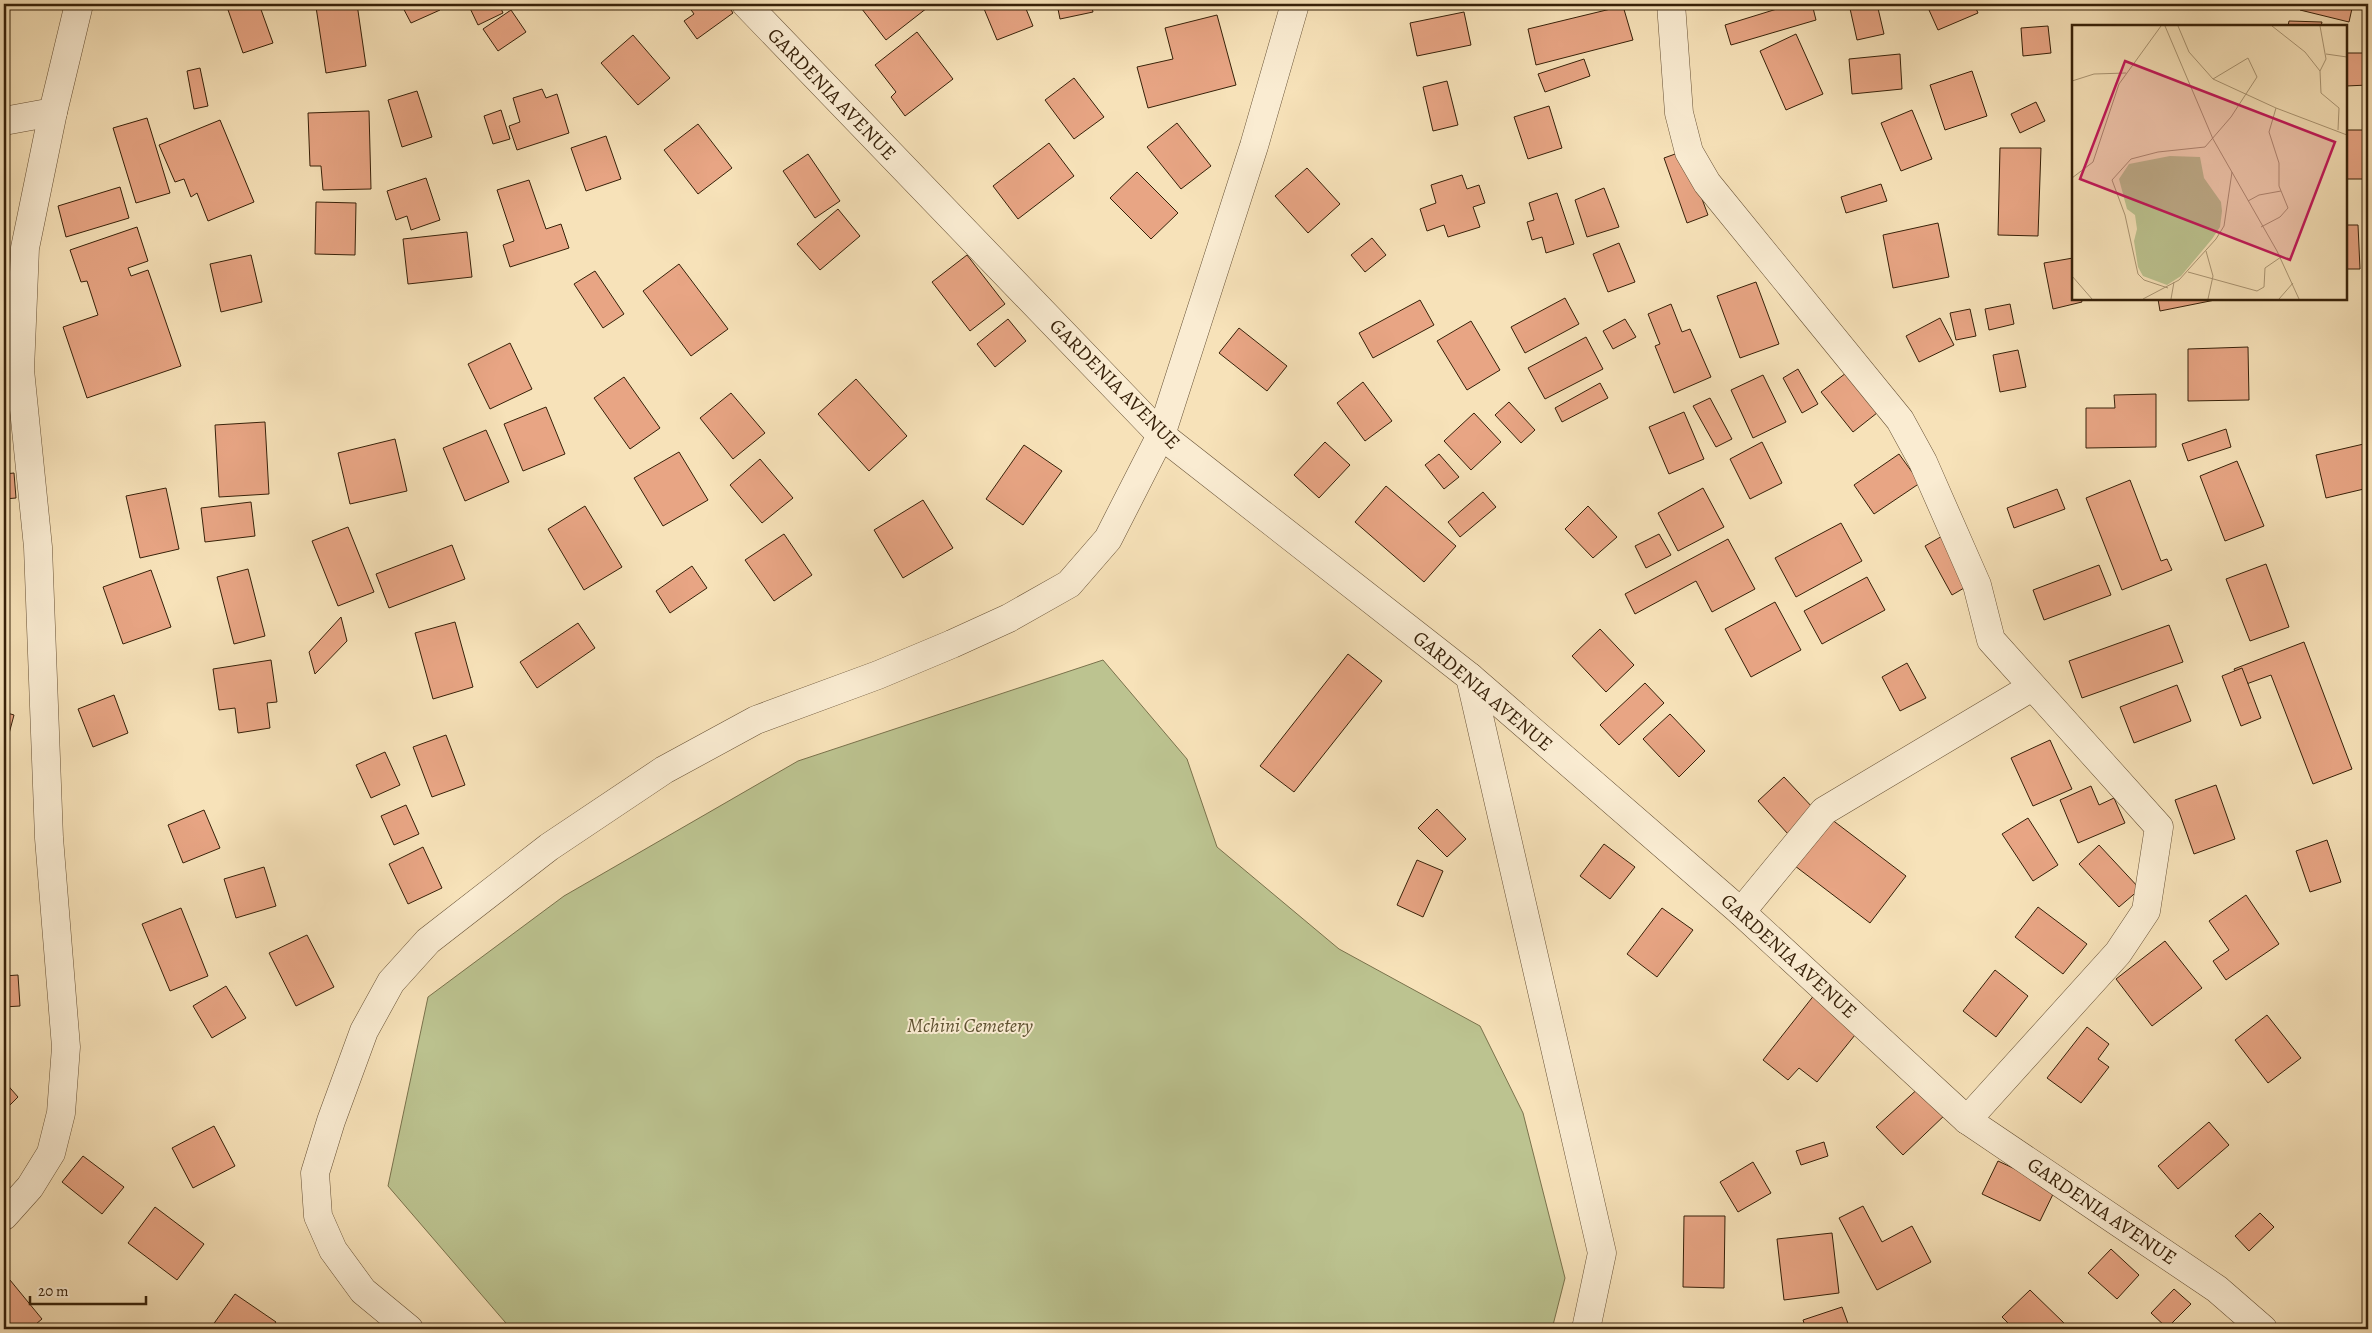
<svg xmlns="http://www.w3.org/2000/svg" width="2372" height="1333" viewBox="0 0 2372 1333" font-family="Alegreya,serif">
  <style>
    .green { fill: #bcc390; stroke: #7a724c }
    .building { fill: #e8a584; stroke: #372109 }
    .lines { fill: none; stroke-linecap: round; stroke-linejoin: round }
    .minor-casing { stroke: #675135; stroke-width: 29 }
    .minor { stroke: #faecd2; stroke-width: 28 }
    .labels { text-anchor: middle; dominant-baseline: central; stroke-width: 4; stroke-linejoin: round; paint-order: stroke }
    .street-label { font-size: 20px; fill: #372109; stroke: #faecd2 }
    .park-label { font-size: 20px; font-style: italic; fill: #5f5232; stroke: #faecd2 }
    .inset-road { fill: none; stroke: #aa9573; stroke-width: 1 }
    .view { fill: #c2185b; fill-opacity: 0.15; stroke: #c2185b; stroke-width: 2.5 }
    .inset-edge { fill: none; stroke: #372109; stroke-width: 2.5 }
  </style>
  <rect width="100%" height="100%" fill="#f7e2b9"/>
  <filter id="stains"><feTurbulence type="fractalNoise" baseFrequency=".004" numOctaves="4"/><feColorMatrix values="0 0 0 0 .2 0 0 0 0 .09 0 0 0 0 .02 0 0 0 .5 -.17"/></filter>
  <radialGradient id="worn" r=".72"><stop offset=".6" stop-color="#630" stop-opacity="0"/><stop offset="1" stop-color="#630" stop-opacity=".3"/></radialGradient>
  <polygon class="green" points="1103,660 1187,759 1217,847 1339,949 1480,1026 1523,1113 1565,1278 1552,1329 511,1329 388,1186 428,997 564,896 798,761"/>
  <g class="building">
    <polygon points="226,4 259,4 273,43 243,53"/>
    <polygon points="335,4 357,4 366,66 326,73 316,7"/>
    <polygon points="401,4 437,4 440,10 411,23"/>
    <polygon points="468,4 499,4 503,13 478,25"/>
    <polygon points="687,4 727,4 733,13 697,39 684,21 694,14"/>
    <polygon points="858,4 924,4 927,8 886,40"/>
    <polygon points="982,4 1024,4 1033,26 997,40"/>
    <polygon points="1057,4 1091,4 1093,12 1060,19"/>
    <polygon points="1360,4 1452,4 1452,6"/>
    <polygon points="1793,4 1812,4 1816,20 1731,45 1725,25"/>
    <polygon points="1849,4 1877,4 1884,34 1857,40"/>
    <polygon points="1944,4 1974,4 1978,13 1938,30 1929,10"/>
    <polygon points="2302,4 2353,4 2349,22 2300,10"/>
    <polygon points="1623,6 1633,40 1536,65 1528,29"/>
    <polygon points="511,10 526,32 498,51 483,29"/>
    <polygon points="1464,12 1471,45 1417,56 1410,23"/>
    <polygon points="1217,15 1236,85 1148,108 1137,67 1173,59 1165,28"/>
    <polygon points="2289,21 2322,22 2321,26 2288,26"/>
    <polygon points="2048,26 2051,53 2023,56 2021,28"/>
    <polygon points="917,32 953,79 905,116 891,97 896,92 875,65"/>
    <polygon points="1796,34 1823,94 1786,110 1760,51"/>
    <polygon points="633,35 670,78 638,105 601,63"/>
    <polygon points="2346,53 2368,53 2368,85 2346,86"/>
    <polygon points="1900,54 1902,89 1852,94 1849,59"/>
    <polygon points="1584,59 1590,76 1545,92 1538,74"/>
    <polygon points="200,68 208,106 194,109 187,71"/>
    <polygon points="1972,71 1987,116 1945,130 1930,85"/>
    <polygon points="1074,78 1104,117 1074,139 1045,100"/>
    <polygon points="1447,81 1458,125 1433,131 1423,87"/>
    <polygon points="542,89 546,98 557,94 569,133 517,150 509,126 520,122 513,98"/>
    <polygon points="417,91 432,137 402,147 388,100"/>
    <polygon points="2036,102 2045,121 2020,133 2011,114"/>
    <polygon points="1549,106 1562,148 1528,159 1514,117"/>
    <polygon points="501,110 510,139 493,144 484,116"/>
    <polygon points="1912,110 1932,159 1901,171 1881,123"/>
    <polygon points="369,111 371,189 323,190 321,166 310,166 308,113"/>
    <polygon points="147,118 170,193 136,203 113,128"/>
    <polygon points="220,120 254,202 208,221 197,193 191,197 184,179 175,182 159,145"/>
    <polygon points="1177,123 1211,166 1181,189 1147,147"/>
    <polygon points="698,124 732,168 698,194 664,150"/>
    <rect x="2346" y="130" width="22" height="49"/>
    <polygon points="606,136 621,179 586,191 571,148"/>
    <polygon points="1049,143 1074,176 1018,219 993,186"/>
    <polygon points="1692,148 1692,172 1708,215 1687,223 1664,158"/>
    <polygon points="2000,148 2041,148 2038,236 1998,235"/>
    <polygon points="808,154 840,201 815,218 783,171"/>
    <polygon points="1307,168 1340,204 1308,233 1275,196"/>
    <polygon points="1137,172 1178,213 1151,239 1110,198"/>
    <polygon points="1462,175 1467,189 1479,185 1485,203 1473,207 1480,227 1448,237 1444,225 1427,231 1420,209 1436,203 1431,185"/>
    <polygon points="426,178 440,220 411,230 407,216 396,220 387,191"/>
    <polygon points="529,180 546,229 561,224 569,248 510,267 503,245 514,241 497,190"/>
    <polygon points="1881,184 1887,201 1846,213 1841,197"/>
    <polygon points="120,187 129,218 66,237 58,206"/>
    <polygon points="1604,188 1619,227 1587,237 1575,200"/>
    <polygon points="1557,193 1574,244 1546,253 1542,237 1532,240 1527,222 1534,220 1529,203"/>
    <polygon points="316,202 356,203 355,255 315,254"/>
    <polygon points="838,209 860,236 820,270 797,244"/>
    <polygon points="1938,223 1949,277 1893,288 1883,235"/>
    <polygon points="2346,225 2358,225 2360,269 2346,269"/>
    <polygon points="137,227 148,261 128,268 131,276 148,270 181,366 87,398 63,327 98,315 87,281 81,282 70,250"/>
    <polygon points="467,232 472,277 408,284 403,239"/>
    <polygon points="1372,238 1386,255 1365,272 1351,255"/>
    <polygon points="1619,243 1635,282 1608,292 1593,254"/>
    <polygon points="251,255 262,302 221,312 210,264"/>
    <polygon points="967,255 1005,304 970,331 932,282"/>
    <polygon points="2073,258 2073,299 2081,299 2082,302 2053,309 2044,263"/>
    <polygon points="679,264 728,329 691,356 643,291"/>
    <polygon points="595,271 624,314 603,328 574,284"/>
    <polygon points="1756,282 1779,344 1740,358 1717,296"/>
    <polygon points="1565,298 1579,324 1525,353 1511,327"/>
    <polygon points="2158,299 2220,299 2160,311"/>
    <polygon points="1420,300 1434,325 1373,358 1359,333"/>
    <polygon points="1671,304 1682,332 1690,329 1711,377 1674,393 1655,346 1660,344 1648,314"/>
    <polygon points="2010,304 2014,324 1989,330 1985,309"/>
    <polygon points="1970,309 1976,336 1956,340 1950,313"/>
    <polygon points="4,316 6,316 17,354 4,357"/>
    <polygon points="1940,318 1954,345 1919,362 1906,336"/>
    <polygon points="1008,319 1026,341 995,367 977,344"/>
    <polygon points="1625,319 1636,337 1613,349 1603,331"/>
    <polygon points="1471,321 1500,370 1467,390 1437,341"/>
    <polygon points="1239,328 1287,366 1267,391 1219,353"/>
    <polygon points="1586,337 1603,369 1545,399 1528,368"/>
    <polygon points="510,343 532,389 490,409 468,364"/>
    <polygon points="2248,347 2249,400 2188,401 2188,349"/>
    <polygon points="2018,350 2026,387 2000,392 1993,355"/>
    <polygon points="1798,369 1818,404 1802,413 1783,378"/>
    <polygon points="1850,370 1882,409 1853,432 1821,392"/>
    <polygon points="1763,375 1786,422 1753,438 1731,390"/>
    <polygon points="624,377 660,428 630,449 594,398"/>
    <polygon points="856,379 907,436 869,471 818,414"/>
    <polygon points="1363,382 1392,421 1365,441 1337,403"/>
    <polygon points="1600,383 1608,398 1562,422 1555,408"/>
    <polygon points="731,393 765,433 733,459 700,418"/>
    <polygon points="2156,394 2156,447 2086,448 2086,408 2115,408 2114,395"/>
    <polygon points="1710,398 1732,439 1716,447 1693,406"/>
    <polygon points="1509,402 1535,430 1521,443 1495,415"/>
    <polygon points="546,407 565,454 523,471 504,424"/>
    <polygon points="1684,412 1704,459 1669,474 1649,427"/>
    <polygon points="1474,413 1501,442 1471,470 1444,441"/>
    <polygon points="265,422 269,494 219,497 215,425"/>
    <polygon points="2226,429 2231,447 2188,461 2182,444"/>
    <polygon points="486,430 509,482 465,501 443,448"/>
    <polygon points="395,439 407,491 350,504 338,453"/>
    <polygon points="1325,442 1350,465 1319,498 1294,475"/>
    <polygon points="1762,442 1782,483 1750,499 1730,459"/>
    <polygon points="2368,443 2368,488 2326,498 2316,455"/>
    <polygon points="1024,445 1062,471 1023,525 986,499"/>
    <polygon points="679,452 708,500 663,526 634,478"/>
    <polygon points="1439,454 1459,477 1444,489 1425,465"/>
    <polygon points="1899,454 1920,483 1874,514 1854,485"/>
    <polygon points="760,459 793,498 762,523 730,485"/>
    <polygon points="2237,461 2264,526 2225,541 2200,476"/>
    <polygon points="14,473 16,498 4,499 4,474"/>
    <polygon points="2130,480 2161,561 2167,559 2172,570 2122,590 2086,498"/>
    <polygon points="1386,486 1456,546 1424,582 1355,522"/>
    <polygon points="166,488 179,549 140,558 126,496"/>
    <polygon points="1703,488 1724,527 1678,551 1658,513"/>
    <polygon points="2057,489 2065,509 2014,528 2007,508"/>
    <polygon points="1483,492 1496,507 1460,537 1448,522"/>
    <polygon points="923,500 953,548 903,578 874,530"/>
    <polygon points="251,502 255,536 205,542 201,508"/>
    <polygon points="585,506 622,567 584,590 548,529"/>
    <polygon points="1588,506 1617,537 1593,558 1565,529"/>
    <polygon points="1841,523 1862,561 1796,597 1775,558"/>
    <polygon points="348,527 374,592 338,606 312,541"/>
    <polygon points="1956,528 1983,577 1952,595 1925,546"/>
    <polygon points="784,534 812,575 774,601 745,560"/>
    <polygon points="1659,534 1671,555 1646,568 1635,546"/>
    <polygon points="1728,539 1755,589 1712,612 1696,581 1635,614 1625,594"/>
    <polygon points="452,545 465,579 389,608 376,574"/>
    <polygon points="2266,564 2289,627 2250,641 2226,579"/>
    <polygon points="2099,565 2111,595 2044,620 2033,590"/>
    <polygon points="692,566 707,588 670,613 656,591"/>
    <polygon points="248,569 265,636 234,644 217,577"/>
    <polygon points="151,570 171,627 123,644 103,587"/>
    <polygon points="1867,577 1885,610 1822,644 1804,611"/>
    <polygon points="1775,602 1801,650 1751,677 1725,629"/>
    <polygon points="341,617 347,641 315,674 309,652"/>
    <polygon points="455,622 473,687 433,699 415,633"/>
    <polygon points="578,623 595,648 537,688 520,662"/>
    <polygon points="2169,625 2183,662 2082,698 2069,661"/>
    <polygon points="1600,629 1634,665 1606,692 1572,656"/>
    <polygon points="2304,642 2352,769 2313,784 2271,675 2241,686 2234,669"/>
    <polygon points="1348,654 1382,681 1294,792 1260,766"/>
    <polygon points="271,660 277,702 267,703 270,728 238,733 235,708 219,710 213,669"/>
    <polygon points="1907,663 1926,698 1900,711 1882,677"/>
    <polygon points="2242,668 2261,718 2241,726 2222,676"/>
    <polygon points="1645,683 1664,703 1619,745 1600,725"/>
    <polygon points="2177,685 2191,721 2134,743 2120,707"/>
    <polygon points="114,695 128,733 93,747 78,709"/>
    <polygon points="4,712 14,715 6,745 4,744"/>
    <polygon points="1670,714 1705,751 1679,777 1643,739"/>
    <polygon points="446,735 465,785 432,797 413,747"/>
    <polygon points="2050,740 2072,789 2033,806 2011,758"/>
    <polygon points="385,752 400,785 371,798 356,765"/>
    <polygon points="1784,777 1814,809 1788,834 1758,801"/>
    <polygon points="2216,785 2235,839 2194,854 2175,800"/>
    <polygon points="2091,786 2099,805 2114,798 2125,823 2078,843 2060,800"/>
    <polygon points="406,805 419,834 394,845 381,816"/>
    <polygon points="1437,809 1466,839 1447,857 1418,828"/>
    <polygon points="204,810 220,848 183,863 168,825"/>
    <polygon points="2028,818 2058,865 2033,881 2002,834"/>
    <polygon points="1831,819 1906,876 1870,923 1795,866"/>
    <polygon points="2327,840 2341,882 2310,892 2296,851"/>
    <polygon points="1604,844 1635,867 1610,899 1580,876"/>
    <polygon points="2099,845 2140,889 2119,907 2079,864"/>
    <polygon points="423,847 442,888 408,904 389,864"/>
    <polygon points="1417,860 1443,871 1423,917 1397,905"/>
    <polygon points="264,867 276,906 236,918 224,879"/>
    <polygon points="2246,895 2279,944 2226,980 2213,961 2229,950 2209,921"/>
    <polygon points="2038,907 2087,944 2063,974 2015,937"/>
    <polygon points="181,908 208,976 170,991 142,924"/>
    <polygon points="1662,908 1693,930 1657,977 1627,954"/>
    <polygon points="307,935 334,987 296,1006 269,953"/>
    <polygon points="2165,941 2202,988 2152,1026 2116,979"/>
    <polygon points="1995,970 2028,996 1996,1037 1963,1011"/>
    <polygon points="18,975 20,1006 4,1007 4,976"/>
    <polygon points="226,986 246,1018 212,1038 193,1006"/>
    <polygon points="1815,994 1859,1030 1817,1082 1799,1068 1788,1080 1763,1060"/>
    <polygon points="2267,1015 2301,1058 2268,1083 2235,1040"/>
    <polygon points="2087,1027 2109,1044 2098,1059 2109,1067 2081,1103 2047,1078"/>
    <polygon points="4,1081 18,1097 4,1111"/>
    <polygon points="1922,1085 1947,1113 1903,1155 1876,1127"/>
    <polygon points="2209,1122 2229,1145 2178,1189 2158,1166"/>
    <polygon points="214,1126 235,1166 193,1188 172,1148"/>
    <polygon points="1824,1142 1828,1156 1801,1165 1796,1151"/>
    <polygon points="83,1156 124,1187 102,1214 62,1182"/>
    <polygon points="1998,1161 2056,1188 2040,1221 1982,1194"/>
    <polygon points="1753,1162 1771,1193 1738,1212 1720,1182"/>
    <polygon points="1863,1206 1882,1242 1912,1226 1931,1262 1877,1290 1839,1218"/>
    <polygon points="155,1207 204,1244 177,1280 128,1243"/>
    <polygon points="2260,1213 2274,1227 2249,1251 2235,1236"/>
    <polygon points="1684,1216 1725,1216 1724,1288 1683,1287"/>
    <polygon points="1832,1233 1839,1293 1784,1300 1777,1239"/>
    <polygon points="2111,1249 2139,1275 2117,1299 2088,1273"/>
    <polygon points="10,1280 42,1319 30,1329 7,1329 4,1325 4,1285"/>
    <polygon points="2174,1289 2191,1304 2167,1328 2151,1313"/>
    <polygon points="2030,1290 2066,1325 2062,1329 2014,1329 2002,1317"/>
    <polygon points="235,1294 276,1322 271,1329 210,1329"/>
    <polygon points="1842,1307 1850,1329 1806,1329 1803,1320"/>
  </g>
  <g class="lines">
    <g class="minor-casing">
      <g id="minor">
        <polyline points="746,4 1161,435 1470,677 1741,912 1967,1120 2217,1289 2263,1329"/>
        <polyline points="1671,4 1679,113 1689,152 1707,183 1900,420 1923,462 1977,585 1991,640 2159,827 2146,911 2118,953 1967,1120"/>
        <polyline points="4,121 53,112"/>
        <polyline points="1470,677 1602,1253 1586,1329"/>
        <polyline points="1741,912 1824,811 2032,687"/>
        <polyline points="4,1216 30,1187 51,1153 61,1113 66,1047 49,838 38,547 20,370 25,248 53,112 79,4"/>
        <polyline points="409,1329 363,1291 333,1250 318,1216 315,1173 331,1121 364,1031 391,982 428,941 549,847 664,770 756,720 878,675 952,644 1009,618 1069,584 1108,539 1161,435 1254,146 1295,4"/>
      </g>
    </g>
    <use href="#minor" class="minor"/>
  </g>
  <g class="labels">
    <g class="street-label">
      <text transform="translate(832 94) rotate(46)">GARDENIA AVENUE</text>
      <text transform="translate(1115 384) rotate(45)">GARDENIA AVENUE</text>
      <text transform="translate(1483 691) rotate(40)">GARDENIA AVENUE</text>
      <text transform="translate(1789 956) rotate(42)">GARDENIA AVENUE</text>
      <text transform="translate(2102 1211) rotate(34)">GARDENIA AVENUE</text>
    </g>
    <g class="park-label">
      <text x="970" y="1025">Mchini Cemetery</text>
    </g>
  </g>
  <g transform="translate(2072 25)">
    <rect width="275" height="275" fill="#f7e2b9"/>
    <path d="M98,131L128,132L132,153L149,177L150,186L148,202L140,214L109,251L95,260L71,251L66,242L62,216L65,204L63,190L55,184L47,154L57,139Z" fill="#bcc390"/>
    <path class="inset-road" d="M93,1L141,114L205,226L227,274M106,1L117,27L141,54L204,83L275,110M200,1L233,27L248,46M248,1L254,34L248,46L249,68L267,83L266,105M254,29L275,32M0,56L22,49L54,48M0,153L21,137L47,59L89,1M176,176L187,170L209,166M189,202L208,192L216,183L207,161V138L197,107L204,83M134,226L141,251L136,274M116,247L185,266L192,262L193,243L209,232M0,251L20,274M96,263L72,255L66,249L53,190L40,155L59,134L86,127L133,122L159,92L185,52L176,33L141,54M71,274L107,255L144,214L152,201L160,147M99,274L102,257M207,274L221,258"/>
    <path class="view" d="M53,36L263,117L218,235L8,154Z"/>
    <rect width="275" height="275" class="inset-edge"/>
  </g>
  <rect width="2372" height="1333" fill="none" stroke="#f7e2b9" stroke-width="20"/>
  <rect x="5" y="5" width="2362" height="1323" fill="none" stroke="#372109" stroke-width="2.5"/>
  <rect x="10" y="10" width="2352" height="1313" fill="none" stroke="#372109"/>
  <path d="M30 1296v8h116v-8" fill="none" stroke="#372109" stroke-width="2.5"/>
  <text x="38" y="1296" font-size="15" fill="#372109" stroke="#faecd2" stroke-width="4" paint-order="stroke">20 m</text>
  <rect width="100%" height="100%" filter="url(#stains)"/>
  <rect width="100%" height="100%" fill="url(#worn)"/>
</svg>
